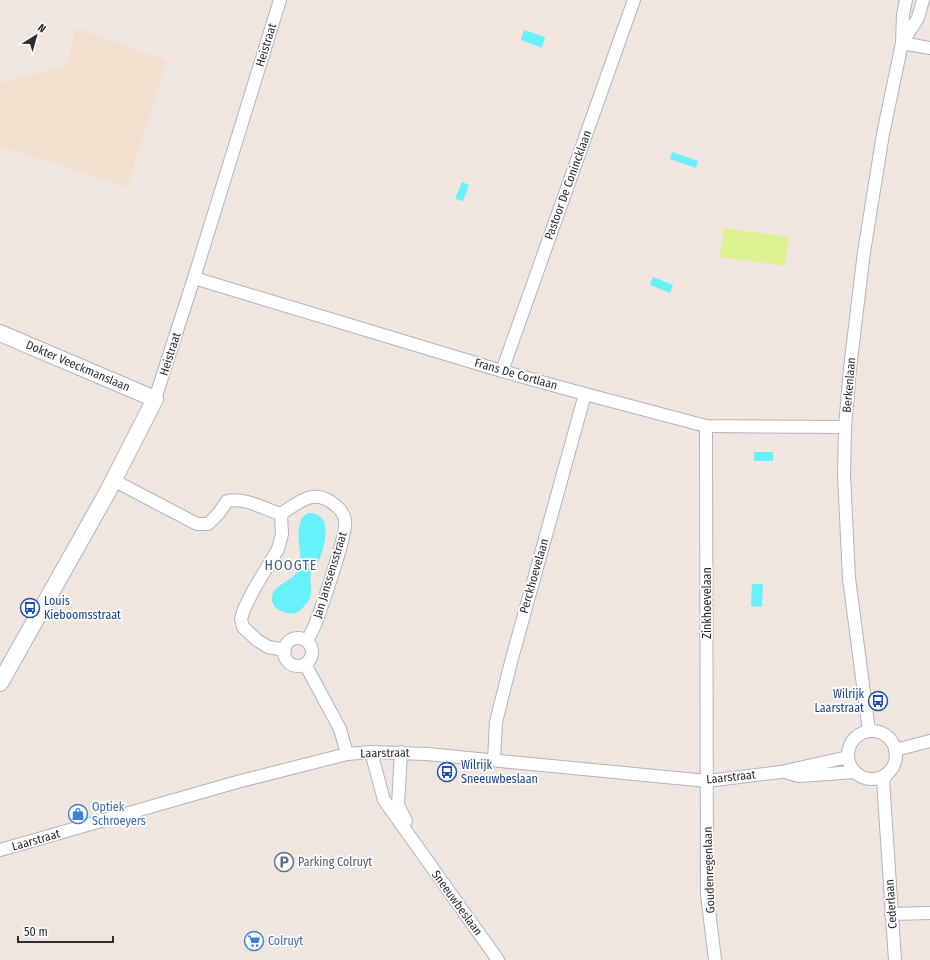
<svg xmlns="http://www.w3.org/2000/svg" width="930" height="960" viewBox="0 0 930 960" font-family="'Fira Sans Condensed',sans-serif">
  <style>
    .education { fill: #f2dfcd }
    .pitch { fill: #ddf392 }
    .water { fill: #69f1fb }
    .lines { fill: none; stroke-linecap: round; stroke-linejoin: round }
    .street-casing { stroke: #afb5be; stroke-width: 14 }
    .secondary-casing { stroke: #afb5be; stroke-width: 18 }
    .street { stroke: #fff; stroke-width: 12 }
    .secondary { stroke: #fff; stroke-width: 16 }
    .labels { text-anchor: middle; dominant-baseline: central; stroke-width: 3.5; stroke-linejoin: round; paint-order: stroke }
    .street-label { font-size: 12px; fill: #2d2d2d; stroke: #fff }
    .transit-label { font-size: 12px; fill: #164399; stroke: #fff; text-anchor: start }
    .shop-label { font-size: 12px; fill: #366cbe; stroke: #fff; text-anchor: start }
    .service-label { font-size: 12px; fill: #4e5e75; stroke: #fff; text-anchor: start }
    .quarter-label { font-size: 14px; letter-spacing: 1px; fill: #485f84; stroke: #fff }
  </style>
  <rect width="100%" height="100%" fill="#f0e5df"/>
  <polygon class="education" points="76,29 166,61 127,187 44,159 0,147 0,83 67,66"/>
  <polygon class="pitch" points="724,228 789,237 785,266 720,257"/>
  <g class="water">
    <polygon points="524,30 545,37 542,48 521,40"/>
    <polygon points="672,152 698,161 696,168 670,159"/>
    <polygon points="462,182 469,185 463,201 455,199"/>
    <polygon points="653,277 673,285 670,293 650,285"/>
    <rect x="754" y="452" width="19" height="9"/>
    <path d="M308,513C333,512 326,543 320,558C318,563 314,566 312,571C307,583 317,594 305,605C303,608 299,611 296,613C291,614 285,613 281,611C270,606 269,594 278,587C288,579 300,576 301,561C301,558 300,555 300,552C299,539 295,520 308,513Z"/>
    <polygon points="752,584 763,584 762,607 751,606"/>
  </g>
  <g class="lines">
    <g class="street-casing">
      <g id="street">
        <polyline points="902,43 918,18 923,0"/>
        <polyline points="902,43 930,48"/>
        <polyline points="194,278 502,371 585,394 706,426 845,427"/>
        <polyline points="502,371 634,0"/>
        <polyline points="155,399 194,278 280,0"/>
        <polyline points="706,426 707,894 715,960"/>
        <path d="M113,480L197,524H208L219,513L227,501C245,497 264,509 281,514"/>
        <path d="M281,514C299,502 315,487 335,505C339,508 344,514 345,520C348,532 322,606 316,622C314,628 310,635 307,641"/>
        <polyline points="281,514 282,534 278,549 254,589 244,609 241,619 243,627 257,640 268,647 285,650"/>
        <circle cx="298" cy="652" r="14"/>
        <polyline points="305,664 340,729 347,754"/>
        <circle cx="872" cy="755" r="24"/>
        <polyline points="869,731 849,578 844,475 845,427 850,368 864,252 883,134 902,43 903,15 906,0"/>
        <polyline points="895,750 930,741"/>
        <polyline points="371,752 384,800 498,960"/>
        <polyline points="401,752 398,805 406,821"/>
        <polyline points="494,760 496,722 511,662 585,394"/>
        <polyline points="788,773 799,776 855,772"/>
        <polyline points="888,773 883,780 895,960"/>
        <polyline points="0,850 237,782 347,754 371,752 427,754 707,781 781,772 848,757"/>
        <polyline points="891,914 930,913"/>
      </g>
    </g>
    <g class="secondary-casing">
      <polyline id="secondary" points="0,333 155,399 107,493 0,683"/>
    </g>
    <use href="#street" class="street"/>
    <use href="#secondary" class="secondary"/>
  </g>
  <defs>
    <g id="bus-ring" transform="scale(1)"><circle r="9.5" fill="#fff" stroke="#1a4fb4" stroke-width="1.5"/><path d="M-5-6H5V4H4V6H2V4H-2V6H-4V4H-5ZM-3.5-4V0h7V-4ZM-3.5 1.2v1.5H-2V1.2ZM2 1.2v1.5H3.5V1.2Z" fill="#1a4fb4"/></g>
    <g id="shop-ring" transform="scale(1)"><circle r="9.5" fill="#fff" stroke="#3f7fe0" stroke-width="1.5"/><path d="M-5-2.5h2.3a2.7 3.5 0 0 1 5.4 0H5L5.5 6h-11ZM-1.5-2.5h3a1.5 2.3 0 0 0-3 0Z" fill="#3f7fe0"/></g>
    <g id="parking-ring" transform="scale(1)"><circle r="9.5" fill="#fff" stroke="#5c6f8a" stroke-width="1.5"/><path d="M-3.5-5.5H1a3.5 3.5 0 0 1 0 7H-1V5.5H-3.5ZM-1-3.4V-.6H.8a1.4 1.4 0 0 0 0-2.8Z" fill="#5c6f8a"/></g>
    <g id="supermarket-ring" transform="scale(1)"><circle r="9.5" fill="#fff" stroke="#3f7fe0" stroke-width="1.5"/><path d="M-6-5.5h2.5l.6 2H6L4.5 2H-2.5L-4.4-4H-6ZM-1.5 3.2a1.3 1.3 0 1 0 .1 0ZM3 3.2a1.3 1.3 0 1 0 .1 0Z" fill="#3f7fe0"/></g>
  </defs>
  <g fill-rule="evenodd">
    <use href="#bus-ring" x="30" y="608"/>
    <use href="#bus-ring" x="878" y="701"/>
    <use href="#bus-ring" x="447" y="772"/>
    <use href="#shop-ring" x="78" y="814"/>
    <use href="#parking-ring" x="284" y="862"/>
    <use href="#supermarket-ring" x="254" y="941"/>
  </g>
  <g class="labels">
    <g class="street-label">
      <text transform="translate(266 45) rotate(-73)">Heistraat</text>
      <text transform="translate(568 185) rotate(-70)">Pastoor De Conincklaan</text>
      <text transform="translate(170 354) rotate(-72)">Heistraat</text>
      <text transform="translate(78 366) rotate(23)">Dokter Veeckmanslaan</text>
      <text transform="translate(516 374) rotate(16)">Frans De Cortlaan</text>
      <text transform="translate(849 385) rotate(-85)">Berkenlaan</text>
      <text transform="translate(330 575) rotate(-73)">Jan Janssensstraat</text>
      <text transform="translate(534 576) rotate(-74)">Perckhoevelaan</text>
      <text transform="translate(707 603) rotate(-90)">Zinkhoevelaan</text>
      <text transform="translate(385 753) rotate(-1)">Laarstraat</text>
      <text transform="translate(731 777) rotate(-6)">Laarstraat</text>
      <text transform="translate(36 840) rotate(-16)">Laarstraat</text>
      <text transform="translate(709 870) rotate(-92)">Goudenregenlaan</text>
      <text transform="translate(457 903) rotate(54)">Sneeuwbeslaan</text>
      <text transform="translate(891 904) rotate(-94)">Cederlaan</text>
    </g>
    <g class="transit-label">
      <text x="44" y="601">Louis<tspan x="44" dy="14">Kieboomsstraat</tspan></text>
      <text x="864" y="694" text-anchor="end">Wilrijk<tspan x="864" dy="14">Laarstraat</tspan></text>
      <text x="461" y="765">Wilrijk<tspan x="461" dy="14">Sneeuwbeslaan</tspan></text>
    </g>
    <g class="shop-label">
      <text x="92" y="807">Optiek<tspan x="92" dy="14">Schroeyers</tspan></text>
      <text x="268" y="941">Colruyt</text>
    </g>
    <g class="service-label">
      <text x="298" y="862">Parking Colruyt</text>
    </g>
    <g class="quarter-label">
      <text x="291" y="565">HOOGTE</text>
    </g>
  </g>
  <g transform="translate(36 36) rotate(37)" stroke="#ffffff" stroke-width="3" paint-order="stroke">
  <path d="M0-3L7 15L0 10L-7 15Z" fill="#2d2d2d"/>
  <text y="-6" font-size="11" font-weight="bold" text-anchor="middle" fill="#2d2d2d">N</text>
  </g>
  <path d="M18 936v6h95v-6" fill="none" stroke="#2d2d2d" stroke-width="2"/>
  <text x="24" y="936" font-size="12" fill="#2d2d2d" stroke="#ffffff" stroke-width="3" paint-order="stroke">50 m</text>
</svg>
